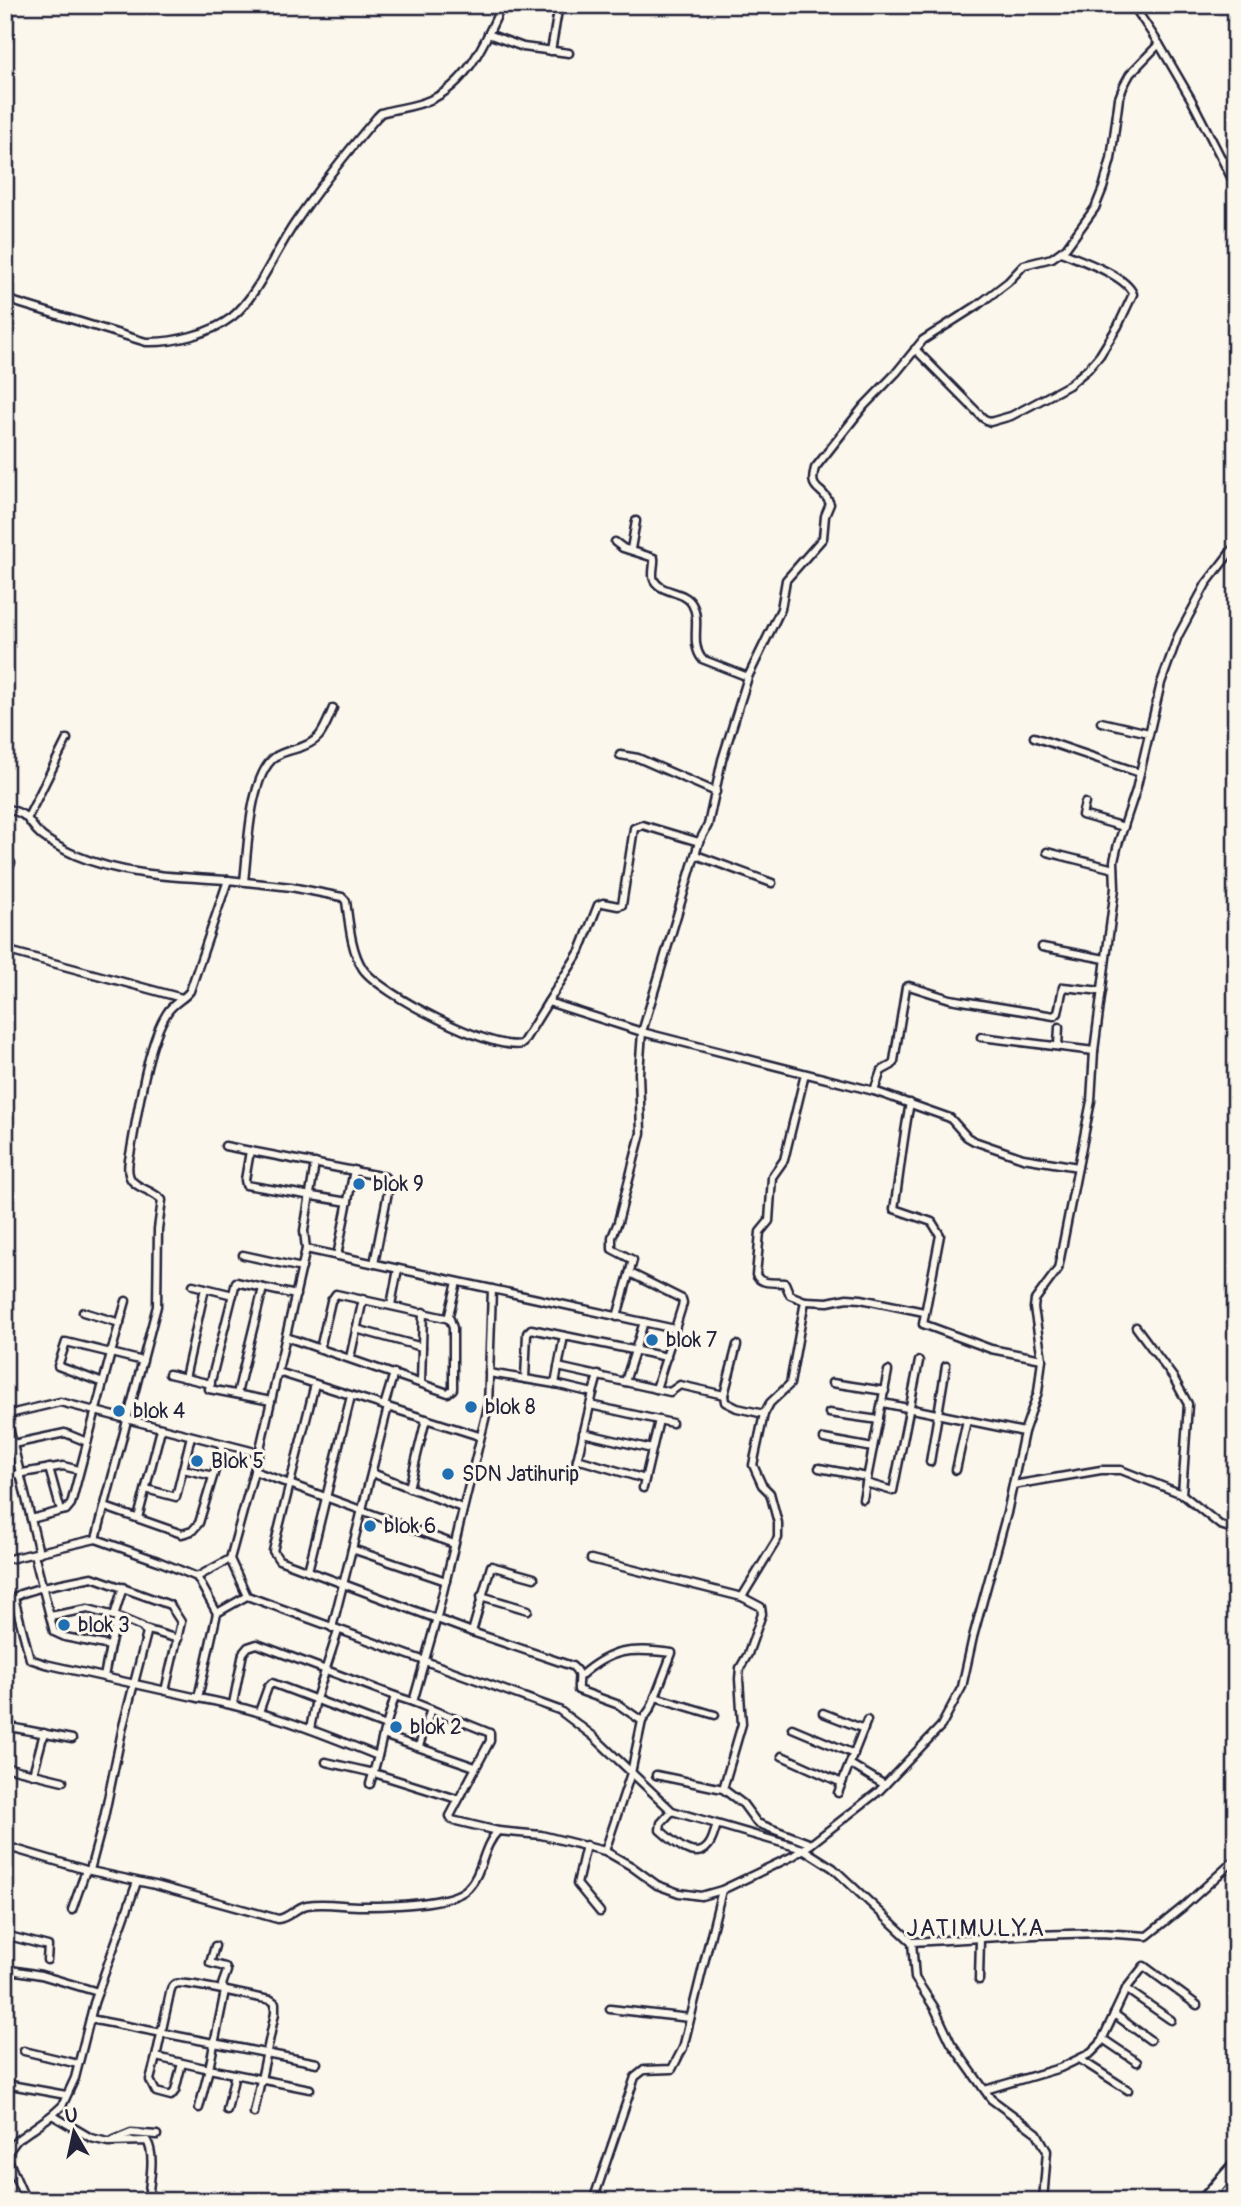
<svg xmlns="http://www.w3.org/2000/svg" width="1241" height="2206" viewBox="0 0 1241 2206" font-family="Pangolin,sans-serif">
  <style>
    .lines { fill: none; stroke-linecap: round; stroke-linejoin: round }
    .minor-casing { stroke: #22223b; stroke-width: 11 }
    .motorway-casing { stroke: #22223b; stroke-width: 18 }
    .minor { stroke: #fbf7ec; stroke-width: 6 }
    .motorway { stroke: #fbf7ec; stroke-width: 12 }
    .poi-dot { fill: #1f6fb2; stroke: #fbf7ec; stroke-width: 2.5 }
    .labels { text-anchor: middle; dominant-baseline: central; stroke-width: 6; stroke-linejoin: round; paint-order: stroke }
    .poi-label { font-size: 21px; fill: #22223b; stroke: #fbf7ec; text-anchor: start }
    .quarter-label { font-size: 24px; letter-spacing: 2px; fill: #22223b; stroke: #fbf7ec }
  </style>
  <rect width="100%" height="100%" fill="#fbf7ec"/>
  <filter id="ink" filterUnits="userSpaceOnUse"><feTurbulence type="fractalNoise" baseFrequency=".0143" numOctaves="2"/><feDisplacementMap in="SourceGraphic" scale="14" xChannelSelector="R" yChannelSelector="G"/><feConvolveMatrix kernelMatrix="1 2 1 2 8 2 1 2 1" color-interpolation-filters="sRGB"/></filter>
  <g filter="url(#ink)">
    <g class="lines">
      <g class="minor-casing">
        <g id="minor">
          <polyline points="1133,5 1159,44 1191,99 1236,187"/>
          <polyline points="488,34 523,47 569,53"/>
          <polyline points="551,51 559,5"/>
          <path d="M5,299L146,342C173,343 210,334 232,317C257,297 276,250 295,223C320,186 348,151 377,117L381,113C397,108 415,107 430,100C469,83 485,41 502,5"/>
          <path d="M915,349L983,418L990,422L1011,416L1032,405L1069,385L1088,369L1100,355L1118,326L1133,294C1126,275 1080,260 1061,252"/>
          <path d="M615,542L623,548L654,558C655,564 651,574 654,580C661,594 684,590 692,604C702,621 689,642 702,659L748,677"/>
          <polyline points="631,549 636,521"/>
          <polyline points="1101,722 1149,733"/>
          <polyline points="1034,737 1140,773"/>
          <polyline points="620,755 638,758 716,792"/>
          <polyline points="1085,803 1082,815 1124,827"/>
          <path d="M5,808C34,816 24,820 42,836C51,843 64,850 75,855C124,876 176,877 228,880"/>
          <polyline points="28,817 67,739"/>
          <polyline points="1047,852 1114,869"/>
          <polyline points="696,855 772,883"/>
          <polyline points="5,876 11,863"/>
          <path d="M244,881C248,850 249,776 275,757C280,753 288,751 295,749C321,742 323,732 333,708"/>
          <polyline points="1042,947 1105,959"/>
          <polyline points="5,950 182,998"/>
          <polyline points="548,1002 580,951 598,905 603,903 618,906 622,905 634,828 642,825 699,842"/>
          <polyline points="981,1037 1094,1051"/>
          <polyline points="1058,1046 1059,1027"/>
          <polyline points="874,1091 881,1071 892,1065 894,1061 906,987 909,986 950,999 1054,1016 1058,1013 1063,987 1102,991"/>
          <path d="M910,1103C903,1138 900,1173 894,1209L932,1222L940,1235L923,1324L991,1349L1042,1359"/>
          <polyline points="225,1146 385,1177 388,1182 388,1192 374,1264"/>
          <polyline points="250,1151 245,1180 246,1185 348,1202"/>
          <polyline points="1078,1167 1091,1101 1094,1051 1115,888 1114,861 1118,844 1136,790 1161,683 1178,636 1206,584 1236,545"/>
          <polyline points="306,1249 304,1231 315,1163"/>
          <polyline points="243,1255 302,1268"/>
          <polyline points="337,1256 354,1170"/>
          <polyline points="630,1273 682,1299 683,1303 675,1329"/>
          <polyline points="193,1285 233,1295"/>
          <polyline points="492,1289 675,1329 656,1389"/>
          <polyline points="126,1301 111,1353 143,1361"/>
          <polyline points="805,1301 828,1302 847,1298 861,1299 924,1312"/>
          <polyline points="391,1305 398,1269"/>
          <polyline points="83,1312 120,1323"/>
          <polyline points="448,1319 457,1282"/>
          <polyline points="1136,1327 1173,1377 1188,1404 1182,1494"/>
          <polyline points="356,1329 422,1347"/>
          <polyline points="286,1337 448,1393 453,1389 453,1328 450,1319 336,1294 331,1301 320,1349"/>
          <polyline points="350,1358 363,1299"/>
          <polyline points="558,1367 625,1382 644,1322"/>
          <polyline points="278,1372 479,1436"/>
          <polyline points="489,1373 555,1384 593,1393 574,1473"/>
          <polyline points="169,1374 211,1384"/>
          <polyline points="185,1378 205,1288"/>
          <polyline points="525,1379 527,1333 531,1329 667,1357"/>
          <polyline points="421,1382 423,1312"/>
          <polyline points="625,1382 670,1392 680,1385 724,1395 725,1402 737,1408 764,1414"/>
          <polyline points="832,1383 885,1391"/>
          <polyline points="315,1384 273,1551 279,1560 472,1632 491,1566 534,1578"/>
          <polyline points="555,1384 564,1336"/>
          <polyline points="593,1393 598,1375"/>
          <polyline points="237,1394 263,1288"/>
          <polyline points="724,1395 737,1345"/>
          <polyline points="271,1401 209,1389 236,1282 296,1295"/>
          <polyline points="883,1403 1024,1432"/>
          <polyline points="590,1405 672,1423"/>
          <polyline points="384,1406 394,1373"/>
          <polyline points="829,1413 879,1420"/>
          <polyline points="5,1415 60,1402 259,1453 230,1559 197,1577 158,1561 96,1539"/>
          <polyline points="6,1415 31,1519 61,1511 49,1468"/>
          <polyline points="583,1433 652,1449"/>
          <polyline points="824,1439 873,1448"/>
          <polyline points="13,1444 65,1433 87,1442"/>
          <polyline points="259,1453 306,1249 492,1289 488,1407 436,1621 413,1702 490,1733 490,1741 450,1816 452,1820 498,1831"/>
          <polyline points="577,1459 645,1479"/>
          <polyline points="930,1462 946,1366"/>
          <polyline points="819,1468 867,1477"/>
          <polyline points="183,1469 213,1476"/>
          <polyline points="956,1470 967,1420"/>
          <polyline points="254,1471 454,1544"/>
          <polyline points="372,1473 462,1508"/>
          <polyline points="5,1476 63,1466 79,1470"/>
          <polyline points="866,1483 893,1491 919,1361"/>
          <polyline points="1013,1485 1101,1470 1121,1470 1182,1494 1220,1525 1236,1530"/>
          <polyline points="409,1488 426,1419"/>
          <polyline points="643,1488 659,1420"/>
          <polyline points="146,1489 176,1497 191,1436"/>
          <polyline points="863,1499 888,1371"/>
          <polyline points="105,1507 182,1534 192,1531 199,1523 223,1444"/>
          <polyline points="61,1511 66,1510 71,1504 111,1353 66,1342 58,1366 103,1383"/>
          <polyline points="138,1518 161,1429"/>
          <polyline points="31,1519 39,1553"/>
          <polyline points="352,1549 446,1581"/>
          <polyline points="34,1554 54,1632 65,1637 110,1646 118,1617 142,1627 147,1633 123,1726 104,1818 90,1870"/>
          <polyline points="591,1559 742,1597"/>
          <path d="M5,1560L96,1539L157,1306L158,1229L162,1200C145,1184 124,1190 129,1160C137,1120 146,1045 167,1013C173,1003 183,1000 190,991L228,880L291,887L342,897L346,901C349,923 351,951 363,969C381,994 492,1052 522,1044L548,1002L642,1032L639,1073L641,1133L618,1222L612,1237V1249L633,1260L617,1317"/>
          <polyline points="308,1571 351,1396"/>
          <polyline points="247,1596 559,1710 593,1736 672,1811 803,1849 833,1868 912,1942 915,1978 934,2007 951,2043 991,2099 1037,2133 1047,2151 1043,2201"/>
          <polyline points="481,1596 528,1610"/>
          <polyline points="217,1613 247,1596 230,1559"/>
          <polyline points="50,1616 88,1609 118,1617"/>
          <polyline points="114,1616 123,1587"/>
          <polyline points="332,1628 388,1407"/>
          <polyline points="145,1629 178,1639"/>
          <path d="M580,1676C612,1648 631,1648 672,1653L651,1708L642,1721"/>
          <polyline points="104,1677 110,1646"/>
          <polyline points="165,1691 181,1622 170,1605 92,1577 43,1587 20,1594 14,1598 30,1659 45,1664 198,1698 217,1613 197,1577"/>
          <polyline points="655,1697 715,1715"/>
          <path d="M198,1698C261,1709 319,1732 378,1756L370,1784"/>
          <polyline points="233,1704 243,1653 248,1647 257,1644 395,1696"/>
          <polyline points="259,1712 268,1687 272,1683 386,1726 395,1696 413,1702"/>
          <polyline points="823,1713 864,1729"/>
          <polyline points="5,1726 72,1739"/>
          <polyline points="792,1728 854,1754"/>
          <polyline points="310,1729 316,1699 338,1631"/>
          <polyline points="383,1735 475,1767"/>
          <polyline points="419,1746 431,1709"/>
          <polyline points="378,1756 384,1731"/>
          <polyline points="782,1756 842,1783"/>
          <polyline points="326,1762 374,1773 457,1799"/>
          <polyline points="850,1764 885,1785"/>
          <polyline points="5,1767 63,1781"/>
          <polyline points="33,1774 44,1733"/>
          <polyline points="656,1775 723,1789 743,1804 757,1823 811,1844"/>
          <path d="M723,1789L742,1724L739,1679L740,1668L748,1654L762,1614L761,1607L742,1597L778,1538V1523L770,1493L762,1485L753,1465L764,1414L770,1403L790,1384L805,1301L790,1295L785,1283C775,1282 761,1285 756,1275L760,1232L769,1221L772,1177L784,1160L805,1074"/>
          <polyline points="838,1793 867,1720"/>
          <path d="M672,1811L661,1823L660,1830C670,1839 695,1863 708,1846C713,1841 714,1832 717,1825"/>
          <polyline points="586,1845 577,1884 600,1912"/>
          <path d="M5,1846L86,1870L155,1885L278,1919C289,1918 296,1907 307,1905C325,1902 343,1906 362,1906C385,1906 452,1905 468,1888C483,1873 482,1847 498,1831L541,1835L605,1851L631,1773L642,1721L619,1705L578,1690C577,1679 582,1674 572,1666L472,1632"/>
          <path d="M605,1851L631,1866L657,1885L679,1893L701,1896L722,1890L793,1856L811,1844L879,1791L941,1726L962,1687L973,1637L1007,1513L1024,1432L1038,1392L1042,1359L1034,1308L1035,1300L1058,1269L1078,1167L1023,1158L974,1141L967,1137L950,1118L874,1091L642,1032L699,842L708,825L722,760L748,677L781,609L786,580L823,538L825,516L830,504C823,486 808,492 815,468L864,406L896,373L923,340L978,305L1008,282L1024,265L1052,258L1066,248L1095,208L1103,188L1111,159L1119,98L1124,85L1130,74L1159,44"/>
          <polyline points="72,1910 86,1870"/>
          <polyline points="5,1935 48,1946 47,1960"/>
          <polyline points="912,1942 1035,1935 1101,1933 1147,1936 1183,1907 1236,1859"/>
          <path d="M215,1946L210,1963L225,1967L227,1971L222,1985L225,1991L209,2069L156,2057L170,1993C171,1989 171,1986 175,1984C183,1980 257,1998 271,2000L275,2003V2013L254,2113"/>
          <polyline points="5,1969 41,1975 98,1992"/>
          <polyline points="979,1980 980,1939"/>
          <polyline points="1126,1989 1171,2020"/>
          <polyline points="610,2009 690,2018"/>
          <polyline points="1114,2014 1150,2040"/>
          <polyline points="90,2019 317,2063"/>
          <polyline points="1103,2039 1137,2062"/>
          <polyline points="24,2051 78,2064"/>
          <polyline points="156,2057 150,2080 156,2092 171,2096 175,2091 182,2063"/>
          <polyline points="1081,2060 1128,2090"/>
          <polyline points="5,2084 66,2095"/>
          <polyline points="985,2090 1060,2068 1091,2053 1100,2044 1126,1989 1144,1966 1197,2005"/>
          <polyline points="199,2108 209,2069 310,2089"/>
          <polyline points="227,2110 235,2074"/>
          <path d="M52,2115L91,2138L108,2142L147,2141C156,2156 149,2183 148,2201"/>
          <polyline points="114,2140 131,2133 157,2135"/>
          <polyline points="6,2155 26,2201"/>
          <polyline points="5,2156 17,2140 52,2115 62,2106 75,2078 94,2003 137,1882"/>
          <polyline points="593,2201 635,2077 644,2070 672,2069 683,2048 722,1890"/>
        </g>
      </g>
      <g class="motorway-casing">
        <g id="motorway">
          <polyline points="1204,2201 1236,2165"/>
          <polyline points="1222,2201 1236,2185"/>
        </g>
      </g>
      <use href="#minor" class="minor"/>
      <use href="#motorway" class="motorway"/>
    </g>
  </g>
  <g class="poi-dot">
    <circle cx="359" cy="1184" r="7"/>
    <circle cx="652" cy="1340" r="7"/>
    <circle cx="471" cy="1407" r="7"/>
    <circle cx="119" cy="1411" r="7"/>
    <circle cx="197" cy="1461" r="7"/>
    <circle cx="448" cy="1474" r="7"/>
    <circle cx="370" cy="1526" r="7"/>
    <circle cx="64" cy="1625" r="7"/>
    <circle cx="396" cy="1727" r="7"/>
  </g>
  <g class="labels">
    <g class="poi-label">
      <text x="373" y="1184">blok 9</text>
      <text x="666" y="1340">blok 7</text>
      <text x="485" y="1407">blok 8</text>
      <text x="133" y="1411">blok 4</text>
      <text x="211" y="1461">Blok 5</text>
      <text x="462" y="1474">SDN Jatihurip</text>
      <text x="384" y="1526">blok 6</text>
      <text x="78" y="1625">blok 3</text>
      <text x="410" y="1727">blok 2</text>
    </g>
    <g class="quarter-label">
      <text x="976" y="1928">JATIMULYA</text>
    </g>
  </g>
  <rect width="1241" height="2206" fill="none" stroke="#fbf7ec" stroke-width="28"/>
  <rect x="14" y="14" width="1213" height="2178" fill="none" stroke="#22223b" stroke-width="2.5" filter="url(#ink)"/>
  <g transform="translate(74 2132) rotate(351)" stroke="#fbf7ec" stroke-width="5" paint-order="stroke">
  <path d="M0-5L12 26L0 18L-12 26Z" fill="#22223b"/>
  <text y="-10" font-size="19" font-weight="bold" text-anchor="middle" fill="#22223b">U</text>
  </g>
</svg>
